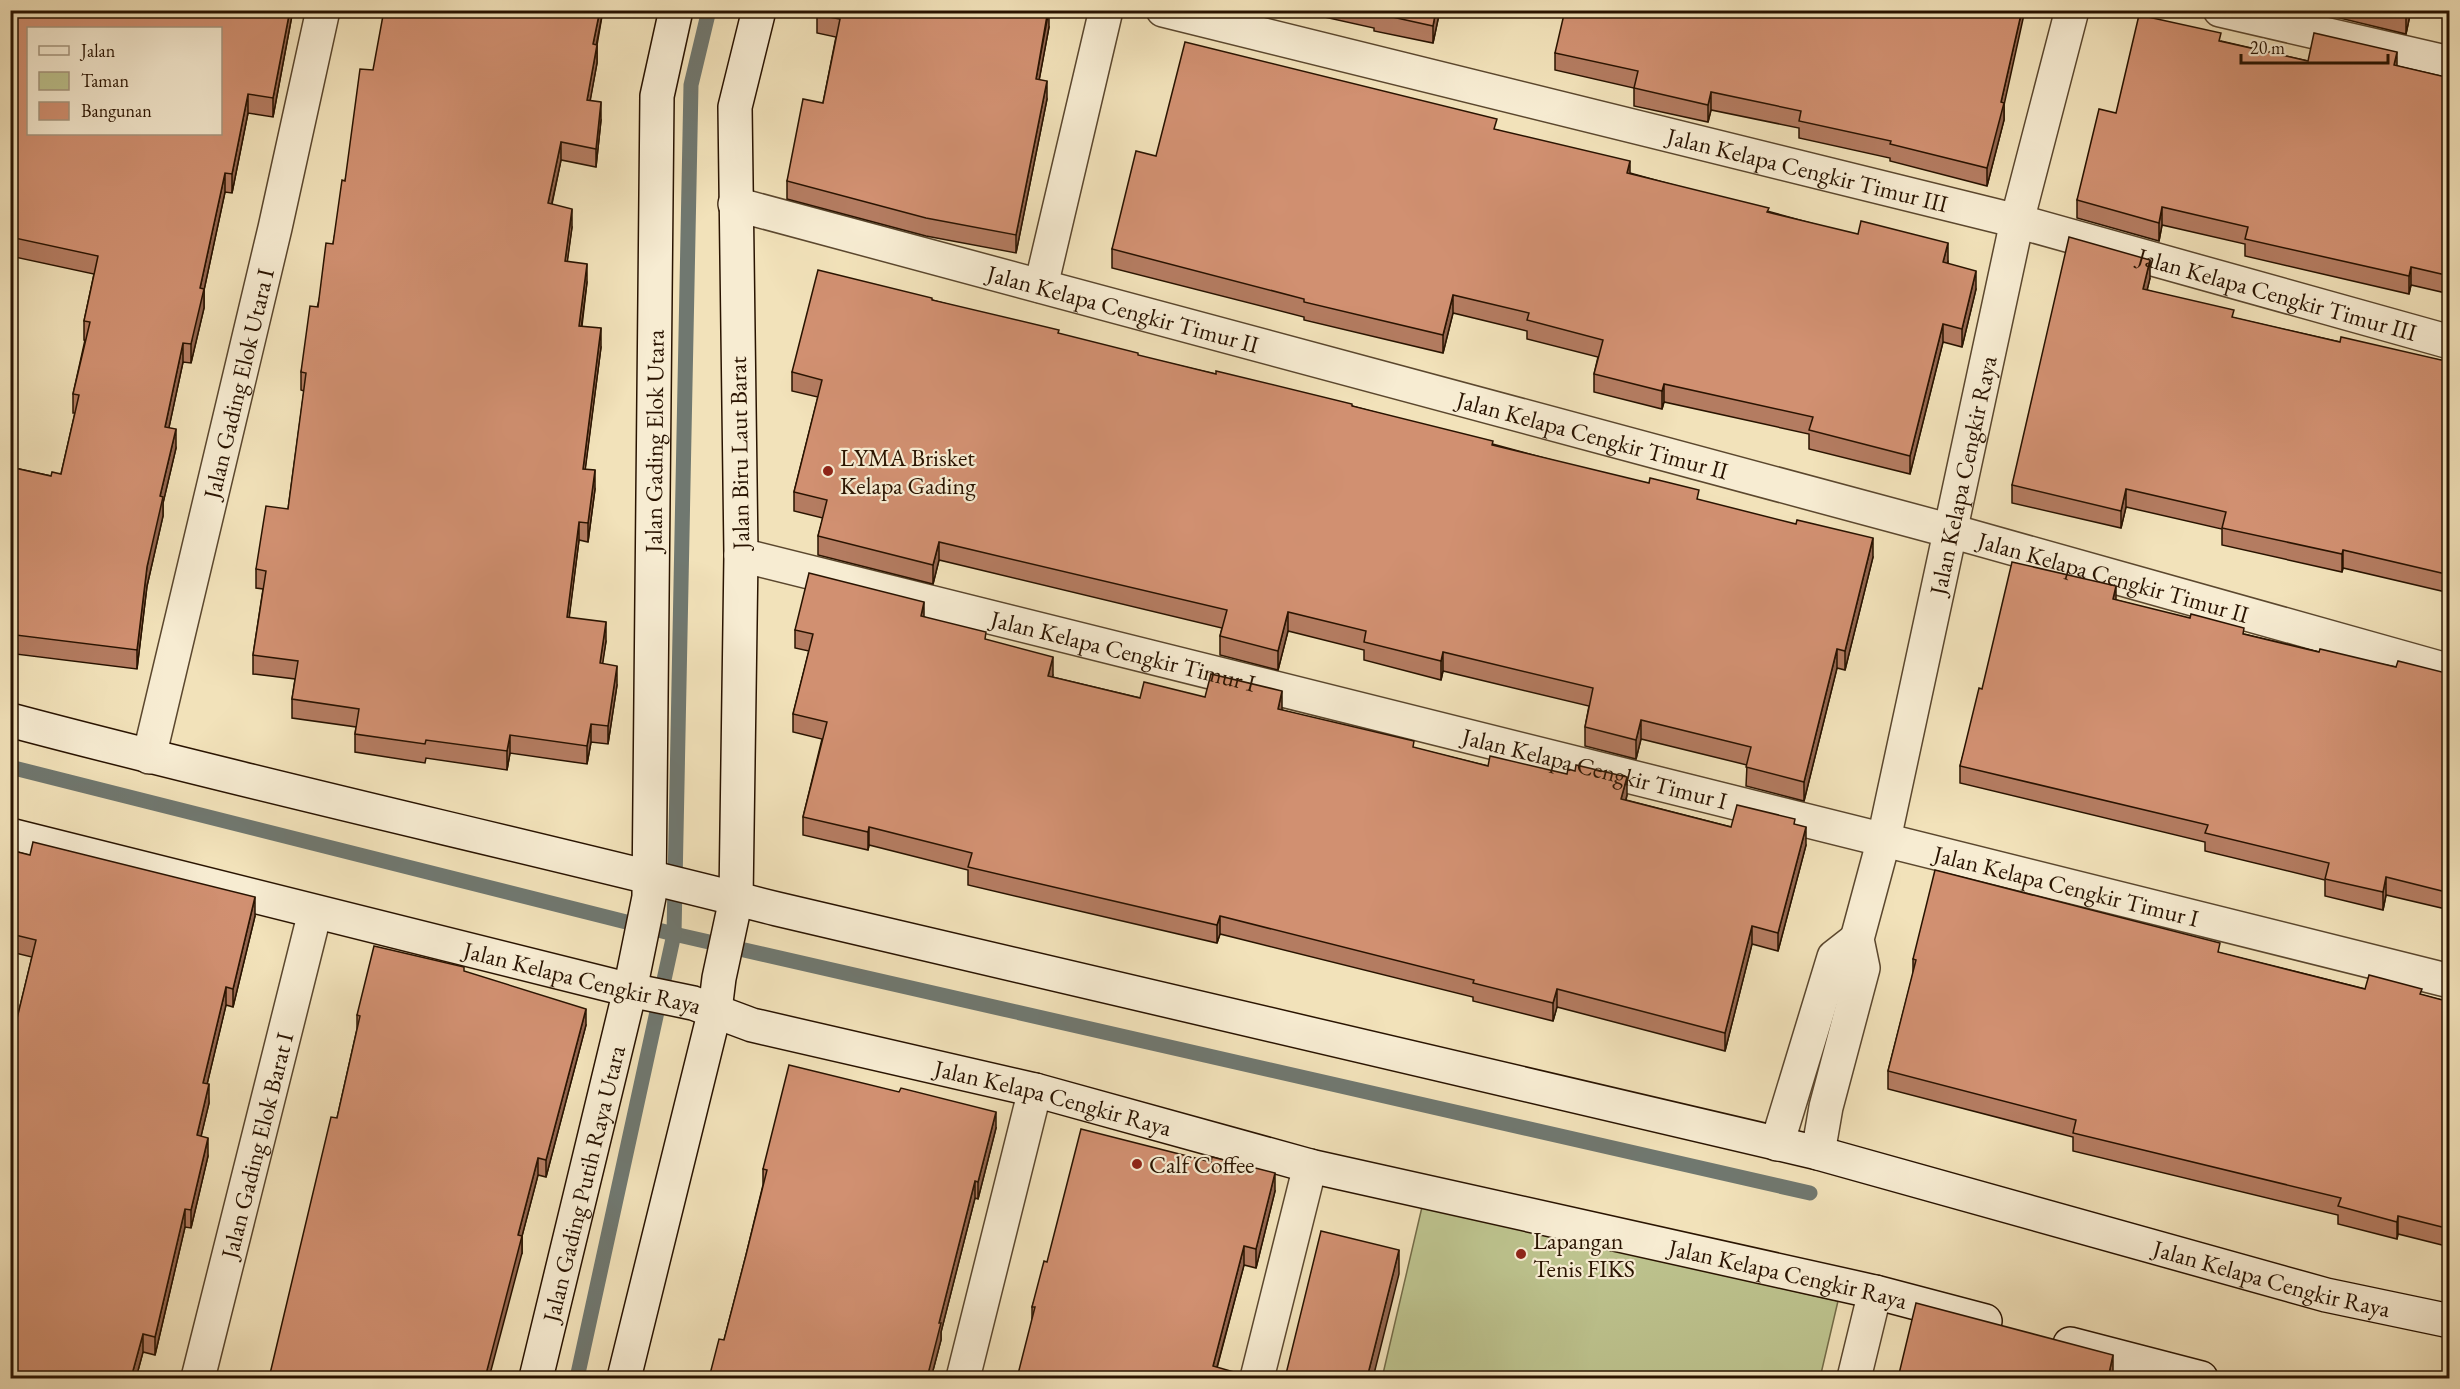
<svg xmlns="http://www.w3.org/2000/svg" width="2460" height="1389" viewBox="0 0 2460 1389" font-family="'EB Garamond',serif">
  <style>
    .green { fill: #bdc38e; stroke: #736b47; stroke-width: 1.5 }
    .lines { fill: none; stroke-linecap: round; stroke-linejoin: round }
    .stream { stroke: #707870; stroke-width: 15 }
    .street-casing { stroke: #5b472e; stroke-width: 36 }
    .secondary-casing { stroke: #291300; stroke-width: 36 }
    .street { stroke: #f7ecd2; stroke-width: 33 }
    .secondary { stroke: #f7ecd2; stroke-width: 33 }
    .wall { fill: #b47c61; stroke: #291300; stroke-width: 1.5 }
    .shaded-wall { fill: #92654f; stroke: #291300; stroke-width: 1.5 }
    .building { fill: #d19071; stroke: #291300; stroke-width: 1.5; fill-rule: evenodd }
    .poi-dot { fill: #8f2418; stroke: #f7ecd2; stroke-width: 2 }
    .labels { text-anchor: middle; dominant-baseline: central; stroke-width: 4.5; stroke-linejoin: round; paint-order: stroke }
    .street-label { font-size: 24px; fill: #291300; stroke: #f7ecd2 }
    .poi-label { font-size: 24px; fill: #291300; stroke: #f7ecd2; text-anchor: start }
  </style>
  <rect width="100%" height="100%" fill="#f2e2ba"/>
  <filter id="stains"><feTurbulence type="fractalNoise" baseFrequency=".00333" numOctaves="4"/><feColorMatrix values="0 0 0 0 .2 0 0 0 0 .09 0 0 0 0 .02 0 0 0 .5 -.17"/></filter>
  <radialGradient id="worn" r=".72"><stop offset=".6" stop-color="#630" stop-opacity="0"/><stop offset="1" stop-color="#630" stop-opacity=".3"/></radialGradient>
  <polygon class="green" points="1422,1207 1838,1301 1820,1378 1382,1378"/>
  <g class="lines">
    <g class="stream">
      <polyline points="10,767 674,934 1810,1193"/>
      <polyline points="577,1378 674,934 691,85 709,10"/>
    </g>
    <g class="street-casing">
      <g id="street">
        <path id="s1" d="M1163,10L2017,221L2450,342"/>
        <polyline points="2220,10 2450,63"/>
        <path id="s2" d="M735,204L1951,531L2450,671"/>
        <polyline points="1041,286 1106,10"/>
        <path id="s3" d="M741,555L2450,981"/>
        <path id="s4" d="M149,757L275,228L323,10"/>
        <polyline points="1777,1144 1834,957 1857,939"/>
        <path id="s5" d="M1818,1153L1826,1107L1863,968L1857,939L1884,839L2017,221L2072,10"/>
        <path id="s6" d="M198,1378L315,912"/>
        <polyline points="963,1378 1035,1090"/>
        <polyline points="1257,1378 1310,1166"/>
        <polyline points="1854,1378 1875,1292"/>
      </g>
    </g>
    <g class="secondary-casing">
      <g id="secondary">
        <path id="s7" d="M10,720C265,788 522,844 777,909L1818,1153L2326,1295L2450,1321"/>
        <path id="s8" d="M10,835L630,990L693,1003L752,1025L1035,1090L1310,1166L1875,1292L1985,1321"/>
        <polyline points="2070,1344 2201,1378"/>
        <path id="s9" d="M536,1378L630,990L649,897L657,96L676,10"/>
        <polyline points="624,1378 715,1010 719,978 736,899 741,555 735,107 759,10"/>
      </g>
    </g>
    <use href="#street" class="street"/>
    <use href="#secondary" class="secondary"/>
  </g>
  <g class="wall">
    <polygon points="10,10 293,10 273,117 248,113 232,193 225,192 204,290 204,308 191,363 183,362 169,427 176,448 163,503 163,516 147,586 137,669 16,654 15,657 10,656 10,467 51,476 61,474 75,413 73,413 73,394 85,340 84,340 84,321 94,274 10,256"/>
    <polygon points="603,10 597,45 597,63 590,100 601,120 596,167 561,160 552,204 572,227 567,261 587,282 582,326 601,347 585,469 595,489 588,542 579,540 569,617 606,641 602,664 617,685 608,744 591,742 587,764 510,753 507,770 426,758 425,763 355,752 355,734 356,727 292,718 292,699 295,679 253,674 253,655 263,589 256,588 256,569 288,509 304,391 301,390 301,372 333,244 345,181 373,70"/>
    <polygon points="1293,10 1440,10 1433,43 1374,31 1374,28"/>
    <polygon points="2323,10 2411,10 2406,34 2323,14"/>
    <polygon points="2421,10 2450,10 2450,16"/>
    <polygon points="817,15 1049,27 1039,80 1047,99 1016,253 926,236 787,199 787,181 823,103 836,37 817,33"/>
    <polygon points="2221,41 2308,61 2397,66 2450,78 2450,294 2411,285 2409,294 2245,256 2245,244 2162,225 2159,241 2077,218 2077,200 2116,113"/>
    <polygon points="1555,53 2004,105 2004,120 1987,186 1890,161 1890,158 1799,138 1799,128 1711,110 1708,122 1634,106 1634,88 1555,70"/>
    <polygon points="1497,130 1630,173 1948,261 1948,263 1976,289 1962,347 1943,342 1910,474 1809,449 1809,434 1664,402 1662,409 1594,392 1594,374 1598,357 1527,339 1527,331 1453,313 1443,353 1304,320 1304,317 1112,268 1112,249 1156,156"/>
    <polygon points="2150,278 2147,290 2234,318 2340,342 2450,362 2450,593 2343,568 2342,572 2222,545 2222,529 2126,507 2121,528 2012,503 2012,485"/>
    <polygon points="932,300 1138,356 1352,406 1699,500 1873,557 1845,670 1837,668 1804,801 1746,786 1747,765 1641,739 1636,759 1585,746 1585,727 1589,706 1443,671 1441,680 1364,660 1364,650 1288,631 1278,670 1220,655 1220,636 1222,628 939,560 933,584 818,555 818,536 823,518 794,511 794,492 818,397 792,391 792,372"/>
    <polygon points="2116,600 2244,634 2319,652 2396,667 2450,674 2450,910 2386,895 2383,910 2325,896 2325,880 2205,851 2205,842 1960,783 1960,766 1982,689"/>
    <polygon points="924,617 986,640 1053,675 1052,677 1140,698 1205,697 1282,710 1414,748 1488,766 1627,795 1626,800 1731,827 1795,825 1806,845 1778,951 1752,944 1725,1051 1557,1007 1553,1021 1473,1001 1473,997 1220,934 1217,943 968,885 968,870 869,845 868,850 803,835 803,817 822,739 793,732 793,714 809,651 795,648 795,630"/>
    <polygon points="10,850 255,916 233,1007 226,1005 207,1084 209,1103 201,1136 208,1156 191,1228 185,1227 155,1355 143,1352 136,1378 10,1378 14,1031 32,957 11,952"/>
    <polygon points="2220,953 2365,989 2422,995 2450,1002 2450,1247 2398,1234 2397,1239 2338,1224 2338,1215 2073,1151 2073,1137 1888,1089 1888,1071 1913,974 1913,959"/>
    <polygon points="464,972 586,1025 546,1177 538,1175 522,1236 522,1253 337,1118 357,1029 357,1015"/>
    <polygon points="996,1128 978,1199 975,1198 941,1332 941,1340 931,1378 709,1378 724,1340 746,1255 763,1185 763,1169"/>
    <polygon points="1275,1191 1256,1268 1244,1265 1217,1368 1234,1378 1032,1319 1032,1307 1047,1262"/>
  </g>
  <g class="shaded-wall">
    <polygon points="290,10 293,10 273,117 273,98"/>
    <polygon points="600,10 603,10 593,62 593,44"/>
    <polygon points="1049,10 1049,27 1036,97 1036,79"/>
    <polygon points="1436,10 1440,10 1433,43 1433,26"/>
    <polygon points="2022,10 2025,10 2004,105 2004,120 1987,186 1987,168 2001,102"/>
    <polygon points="2407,10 2411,10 2406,34 2406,17"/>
    <polygon points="597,45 597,63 587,118 587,100"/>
    <polygon points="2397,52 2397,70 2394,65"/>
    <polygon points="1047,81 1047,99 1016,253 1016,235"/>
    <polygon points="1711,92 1711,110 1708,122 1708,105"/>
    <polygon points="248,94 248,113 232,193 232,174"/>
    <polygon points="601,102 601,120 596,167 596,149"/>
    <polygon points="561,142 561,160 548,221 548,203"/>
    <polygon points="1630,161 1630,179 1627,173"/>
    <polygon points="225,173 225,192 204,290 204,308 191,363 191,344 200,288"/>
    <polygon points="2162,207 2162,225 2159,241 2159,223"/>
    <polygon points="572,209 572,227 565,279 565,261"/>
    <polygon points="1948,243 1948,261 1943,281 1943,262"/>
    <polygon points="2150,260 2150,278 2143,307 2143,289"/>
    <polygon points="587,264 587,282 579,344 579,326"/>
    <polygon points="2411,267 2411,285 2409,294 2409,276"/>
    <polygon points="1976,271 1976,289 1962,347 1962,329"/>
    <polygon points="1453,295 1453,313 1443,353 1443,335"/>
    <polygon points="1943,324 1943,342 1910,474 1910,456"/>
    <polygon points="601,328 601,347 583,487 583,469"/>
    <polygon points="183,343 183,362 165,446 165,427"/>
    <polygon points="1664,384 1664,402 1662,409 1662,391"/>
    <polygon points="176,429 176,448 163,503 163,516 147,586 137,669 137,650 147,567 160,496"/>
    <polygon points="595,470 595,489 588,542 588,523"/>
    <polygon points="2126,489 2126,507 2121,528 2121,511"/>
    <polygon points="579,522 579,540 567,635 567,617"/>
    <polygon points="1873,538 1873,557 1845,670 1845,651"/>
    <polygon points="939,542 939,560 933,584 933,565"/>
    <polygon points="2343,550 2343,568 2342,572 2342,554"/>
    <polygon points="2116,586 2116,604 2113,599"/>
    <polygon points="924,602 924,620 921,616"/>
    <polygon points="1288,612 1288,631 1278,670 1278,651"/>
    <polygon points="606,622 606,641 600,682 600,663"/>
    <polygon points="16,635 16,654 15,657 15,638"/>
    <polygon points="1837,649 1837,668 1804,801 1804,782"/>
    <polygon points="1443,652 1443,671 1441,680 1441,661"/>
    <polygon points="1053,657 1053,675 1048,694 1048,676"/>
    <polygon points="617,666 617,685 608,744 608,726"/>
    <polygon points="1282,691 1282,709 1278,727 1278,709"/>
    <polygon points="1641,720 1641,739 1636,759 1636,740"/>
    <polygon points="591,724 591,742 587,764 587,746"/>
    <polygon points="510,735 510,753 507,770 507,751"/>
    <polygon points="1627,777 1627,795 1621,817 1621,799"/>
    <polygon points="869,827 869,845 868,850 868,832"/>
    <polygon points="1806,827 1806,845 1778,951 1778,933"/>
    <polygon points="2386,877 2386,895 2383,910 2383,892"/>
    <polygon points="255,897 255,916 233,1007 233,989"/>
    <polygon points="1220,916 1220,934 1217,943 1217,925"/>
    <polygon points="1752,926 1752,944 1725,1051 1725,1033"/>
    <polygon points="226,987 226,1005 203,1101 203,1083"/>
    <polygon points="1557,989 1557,1007 1553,1021 1553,1003"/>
    <polygon points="586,1009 586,1025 546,1177 546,1160"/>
    <polygon points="209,1084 209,1103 197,1153 197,1135"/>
    <polygon points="996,1112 996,1128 978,1199 978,1182"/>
    <polygon points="208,1138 208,1156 191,1228 191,1210"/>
    <polygon points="538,1158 538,1175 522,1236 522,1253 489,1378 485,1378 518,1235"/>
    <polygon points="1275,1173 1275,1191 1256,1268 1256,1249"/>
    <polygon points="975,1181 975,1198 941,1332 941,1340 931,1378 927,1378 939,1323"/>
    <polygon points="185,1209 185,1227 155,1355 155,1337"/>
    <polygon points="2398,1216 2398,1234 2397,1239 2397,1222"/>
    <polygon points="1244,1246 1244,1265 1214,1378 1213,1366"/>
    <polygon points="1399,1250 1399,1274 1373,1378 1367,1378"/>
    <polygon points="143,1334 143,1352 136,1378 131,1378"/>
    <polygon points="2113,1355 2113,1374 2112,1378 2108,1378"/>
  </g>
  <g class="building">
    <path d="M10,10H290L273,98L248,94L232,174L225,173L200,288L204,289L191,344L183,343L165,427L176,429L160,496L163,497L147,567L137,650L16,635L15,638L10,637V467L51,476L52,472L61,474L79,395L73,394L90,322L84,321L98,256L10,237ZM28,28H220V134H28Z"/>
    <polygon points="384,10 600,10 593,44 597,45 587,100 601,102 596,149 561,142 548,203 572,209 565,261 587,264 579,326 601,328 583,469 595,470 588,523 579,522 567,617 606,622 600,663 617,666 608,726 591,724 587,746 510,735 507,751 426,740 425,744 355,734 359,709 292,699 298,661 253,655 266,571 256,569 266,506 288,509 306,373 301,372 310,306 318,307 326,243 333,244 342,180 345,181 360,69 373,70"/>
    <polygon points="818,10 1048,10 1036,79 1047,81 1016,235 926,218 787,181 803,99 823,103 840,19 817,15"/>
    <polygon points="1371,10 1436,10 1433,26 1374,13 1374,11"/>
    <polygon points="1565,10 2022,10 2001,102 2004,103 1987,168 1890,144 1891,141 1799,121 1801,111 1711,92 1708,105 1634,88 1638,71 1555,53"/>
    <polygon points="2379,10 2407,10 2406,17"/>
    <polygon points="2139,15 2221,33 2219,41 2308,61 2314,33 2397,52 2394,65 2450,78 2450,276 2411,267 2409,276 2245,239 2248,227 2162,207 2159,223 2077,200 2099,109 2116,113"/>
    <polygon points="1185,42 1497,119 1494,129 1630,161 1627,173 1769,208 1767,212 1858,234 1861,221 1948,243 1943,262 1976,271 1962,329 1943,324 1910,456 1809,430 1813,417 1664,384 1662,391 1594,374 1603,340 1527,320 1529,313 1453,295 1443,335 1304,302 1304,299 1112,249 1136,151 1156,156"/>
    <polygon points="2069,237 2150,260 2143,289 2234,310 2232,317 2340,342 2341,337 2450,362 2450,575 2343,550 2342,554 2222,528 2226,512 2126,489 2121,511 2012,485"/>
    <polygon points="818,270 932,298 932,300 1059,330 1058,333 1138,353 1138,355 1216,374 1216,371 1352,404 1352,406 1493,441 1492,445 1649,483 1650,478 1699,490 1697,499 1796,524 1797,520 1873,538 1845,651 1837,649 1804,782 1746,767 1751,747 1641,720 1636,740 1585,727 1593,688 1443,652 1441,661 1364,642 1366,631 1288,612 1278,651 1220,636 1227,610 939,542 933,565 818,536 827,500 794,492 822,380 792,372"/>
    <polygon points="2012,562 2116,586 2113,599 2190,618 2191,614 2244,628 2243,634 2319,652 2320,649 2396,667 2398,661 2450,674 2450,893 2386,877 2383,892 2325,879 2329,863 2205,833 2208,825 1960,766 1979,688 1982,689"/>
    <polygon points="809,573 924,602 921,616 986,632 985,639 1053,657 1048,676 1140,698 1144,682 1205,697 1211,674 1282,691 1278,709 1414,741 1413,747 1488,766 1490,756 1567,774 1568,769 1575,771 1576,765 1627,777 1621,799 1731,827 1737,805 1795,819 1794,824 1806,827 1778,933 1752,926 1725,1033 1557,989 1553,1003 1473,983 1474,980 1220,916 1217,925 968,867 972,853 869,827 868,832 803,817 827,722 793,714 813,634 795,630"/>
    <polygon points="33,842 255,897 233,989 226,987 203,1083 209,1084 197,1135 208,1138 191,1210 185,1209 155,1337 143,1334 131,1378 10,1378 10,1030 14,1031 36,940 11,934 12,931 10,930 10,850 30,855"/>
    <polygon points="1935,870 2220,943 2218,952 2365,989 2369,975 2422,989 2420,994 2450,1002 2450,1229 2398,1216 2397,1222 2338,1206 2341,1198 2073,1133 2076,1120 1888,1071 1916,960 1913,959"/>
    <polygon points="374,946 464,967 464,971 586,1009 546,1160 538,1158 518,1235 522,1236 485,1378 269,1378 331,1117 337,1118 360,1016 357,1015"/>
    <polygon points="789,1065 899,1092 901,1088 996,1112 978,1182 975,1181 939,1323 941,1323 927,1378 709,1378 719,1339 724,1340 746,1255 767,1170 763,1169"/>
    <polygon points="1081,1129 1211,1162 1212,1157 1275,1173 1256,1249 1244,1246 1213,1366 1234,1372 1232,1378 1017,1378 1035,1307 1032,1307 1044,1261 1047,1262"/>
    <polygon points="1321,1231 1399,1250 1367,1378 1285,1378"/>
    <polygon points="1916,1303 2113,1355 2108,1378 1898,1378"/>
    <polygon points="2215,1373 2238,1378 2207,1378"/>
  </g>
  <g class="poi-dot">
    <circle cx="828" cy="471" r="6"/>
    <circle cx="1137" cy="1164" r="6"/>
    <circle cx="1521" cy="1254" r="6"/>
  </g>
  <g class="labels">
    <g class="street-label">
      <text stroke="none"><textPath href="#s1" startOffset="664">Jalan Kelapa Cengkir Timur III</textPath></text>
      <text stroke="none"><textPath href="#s1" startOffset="1150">Jalan Kelapa Cengkir Timur III</textPath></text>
      <text stroke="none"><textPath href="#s2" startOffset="402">Jalan Kelapa Cengkir Timur II</textPath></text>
      <text stroke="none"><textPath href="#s4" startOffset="384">Jalan Gading Elok Utara I</textPath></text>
      <text stroke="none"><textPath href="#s2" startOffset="888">Jalan Kelapa Cengkir Timur II</textPath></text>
      <text stroke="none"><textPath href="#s9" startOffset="950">Jalan Gading Elok Utara</textPath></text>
      <text transform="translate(739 453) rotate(-91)">Jalan Biru Laut Barat</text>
      <text stroke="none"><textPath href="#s5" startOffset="696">Jalan Kelapa Cengkir Raya</textPath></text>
      <text stroke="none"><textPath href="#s2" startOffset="1428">Jalan Kelapa Cengkir Timur II</textPath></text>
      <text stroke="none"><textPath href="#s3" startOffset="394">Jalan Kelapa Cengkir Timur I</textPath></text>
      <text stroke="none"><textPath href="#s3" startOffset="880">Jalan Kelapa Cengkir Timur I</textPath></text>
      <text stroke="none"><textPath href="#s3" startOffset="1366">Jalan Kelapa Cengkir Timur I</textPath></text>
      <text stroke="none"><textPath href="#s8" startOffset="590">Jalan Kelapa Cengkir Raya</textPath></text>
      <text stroke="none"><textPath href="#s8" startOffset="1076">Jalan Kelapa Cengkir Raya</textPath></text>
      <text stroke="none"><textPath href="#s6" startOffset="240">Jalan Gading Elok Barat I</textPath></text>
      <text stroke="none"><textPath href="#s9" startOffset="200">Jalan Gading Putih Raya Utara</textPath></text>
      <text stroke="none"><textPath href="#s8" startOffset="1832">Jalan Kelapa Cengkir Raya</textPath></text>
      <text stroke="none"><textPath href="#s7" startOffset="2330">Jalan Kelapa Cengkir Raya</textPath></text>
    </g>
    <g class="poi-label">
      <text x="840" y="457">LYMA Brisket<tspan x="840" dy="28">Kelapa Gading</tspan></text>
      <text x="1149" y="1164">Calf Coffee</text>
      <text x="1533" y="1240">Lapangan<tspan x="1533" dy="28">Tenis FIKS</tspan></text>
    </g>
  </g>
  <rect width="2460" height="1389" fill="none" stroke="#f2e2ba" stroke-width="36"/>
  <rect x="12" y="12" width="2436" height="1365" fill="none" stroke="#291300" stroke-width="3"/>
  <rect x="18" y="18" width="2424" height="1353" fill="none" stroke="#291300" stroke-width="1.5"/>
  <rect x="27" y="27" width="195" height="108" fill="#f7ecd2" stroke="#a5957e" stroke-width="1.5"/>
  <rect x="39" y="46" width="30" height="9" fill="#f7ecd2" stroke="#a5957e" stroke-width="1.5"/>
  <text x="81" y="57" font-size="18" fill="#291300">Jalan</text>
  <rect x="39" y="72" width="30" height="18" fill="#bdc38e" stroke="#a5957e" stroke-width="1.5"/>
  <text x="81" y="87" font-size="18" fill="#291300">Taman</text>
  <rect x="39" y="102" width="30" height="18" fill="#d19071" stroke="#a5957e" stroke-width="1.5"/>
  <text x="81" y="117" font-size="18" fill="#291300">Bangunan</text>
  <path d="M2241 54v9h147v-9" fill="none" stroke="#291300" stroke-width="3"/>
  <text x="2250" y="54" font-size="18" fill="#291300" stroke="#f7ecd2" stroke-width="4.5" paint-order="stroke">20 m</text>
  <rect width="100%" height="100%" filter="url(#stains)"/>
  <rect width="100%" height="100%" fill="url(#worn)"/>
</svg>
